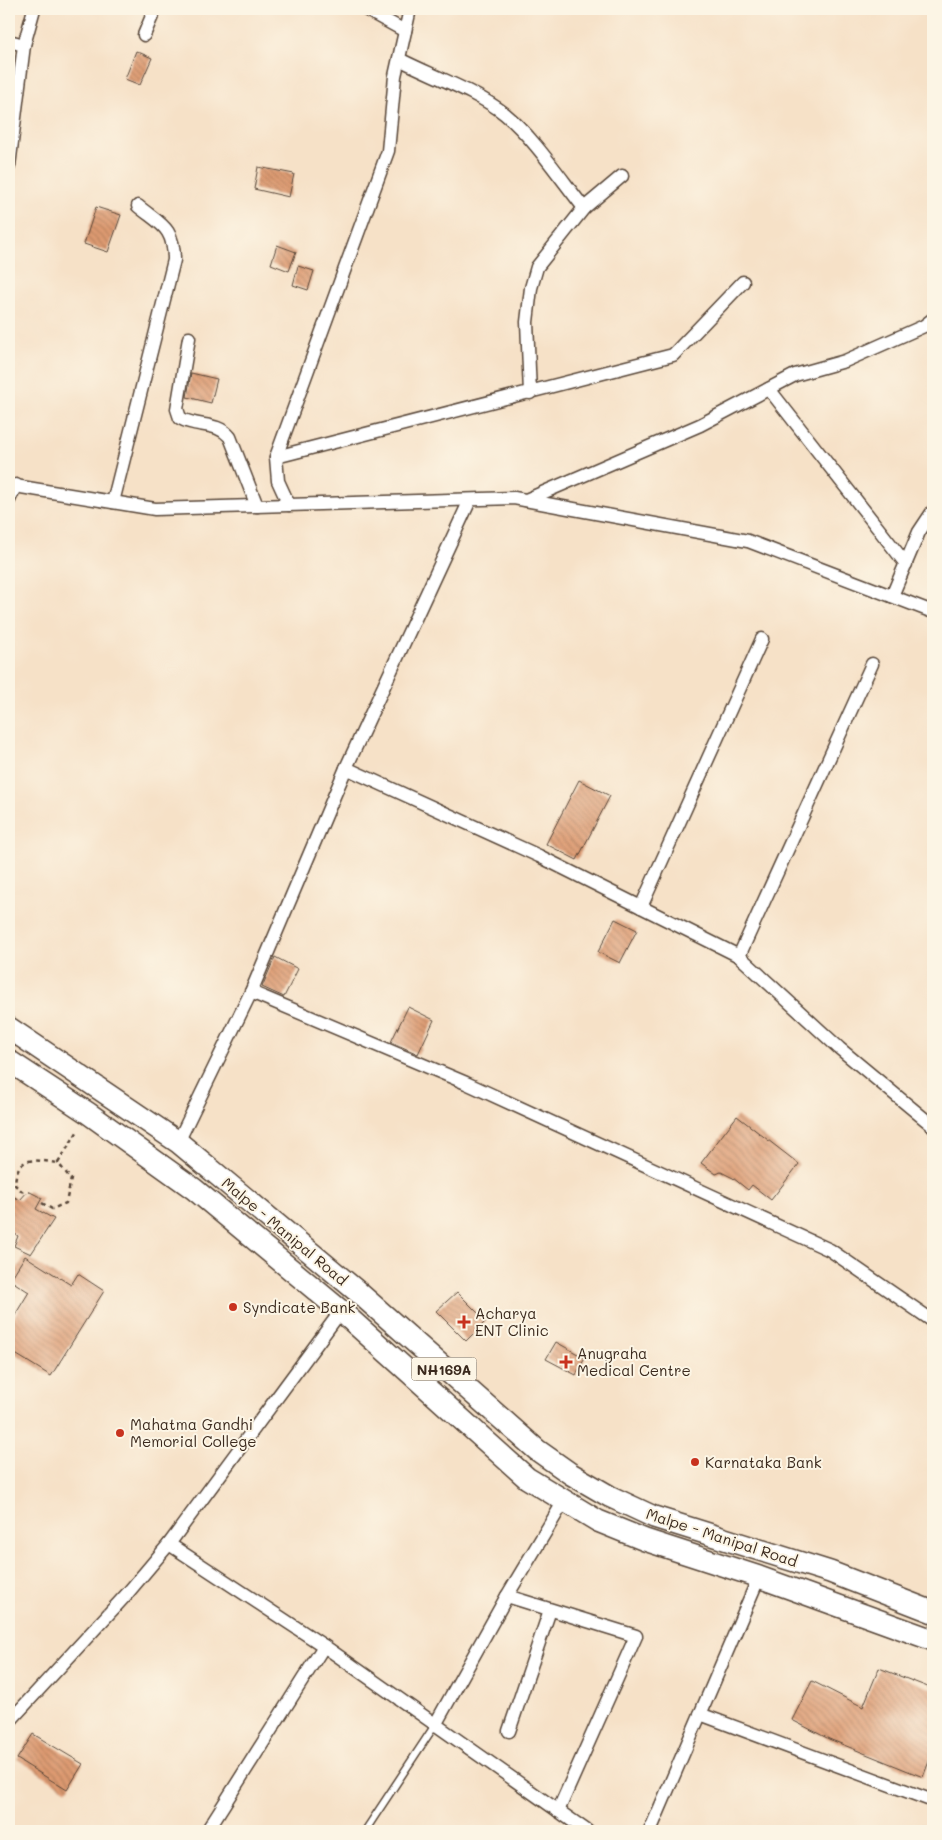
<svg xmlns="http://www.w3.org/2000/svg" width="942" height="1840" viewBox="0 0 942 1840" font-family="Mali,sans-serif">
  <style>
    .building { fill: url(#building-back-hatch) }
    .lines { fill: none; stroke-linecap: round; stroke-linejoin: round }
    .service-casing { stroke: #574537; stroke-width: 9 }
    .minor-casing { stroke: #574537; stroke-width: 15 }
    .trunk-casing { stroke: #574537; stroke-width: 24 }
    .path { stroke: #574537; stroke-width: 2.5; stroke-dasharray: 4 4; stroke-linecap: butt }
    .service { stroke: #fff; stroke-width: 6 }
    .minor { stroke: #fff; stroke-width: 12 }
    .trunk { stroke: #fff; stroke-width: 21 }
    .poi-dot { fill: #c8321e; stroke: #fcf5e5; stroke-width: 2 }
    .labels { text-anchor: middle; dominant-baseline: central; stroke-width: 4; stroke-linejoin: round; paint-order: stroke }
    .shield { fill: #fcf5e5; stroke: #75675a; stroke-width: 1 }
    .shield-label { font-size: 14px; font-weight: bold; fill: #3b2a1e }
    .street-label { font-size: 15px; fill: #3b2a1e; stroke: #fcf5e5 }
    .poi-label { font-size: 15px; fill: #3b2a1e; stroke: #fcf5e5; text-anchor: start }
  </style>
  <defs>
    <pattern id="building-back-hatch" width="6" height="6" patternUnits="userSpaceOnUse" patternTransform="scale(1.25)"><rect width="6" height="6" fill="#dd9a71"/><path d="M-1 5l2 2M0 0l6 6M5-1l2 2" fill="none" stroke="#b47e5c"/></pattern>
  </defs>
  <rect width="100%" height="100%" fill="#fcf5e5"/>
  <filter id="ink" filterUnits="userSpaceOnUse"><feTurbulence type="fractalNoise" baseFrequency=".02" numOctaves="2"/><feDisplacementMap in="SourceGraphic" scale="10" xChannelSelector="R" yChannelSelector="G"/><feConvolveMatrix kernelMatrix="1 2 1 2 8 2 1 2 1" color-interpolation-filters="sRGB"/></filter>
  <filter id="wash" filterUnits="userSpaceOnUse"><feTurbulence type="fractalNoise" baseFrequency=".0096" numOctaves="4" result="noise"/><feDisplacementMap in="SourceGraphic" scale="20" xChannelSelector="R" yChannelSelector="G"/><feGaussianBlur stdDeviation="1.12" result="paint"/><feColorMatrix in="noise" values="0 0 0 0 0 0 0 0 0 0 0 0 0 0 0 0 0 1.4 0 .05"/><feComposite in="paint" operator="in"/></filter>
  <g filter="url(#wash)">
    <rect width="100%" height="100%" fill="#f6e1c7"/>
    <g id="blocks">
      <g class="building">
        <polygon points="136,51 152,58 140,85 125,79"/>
        <polygon points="258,167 294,174 289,197 254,189"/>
        <polygon points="96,207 121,215 108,252 84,244"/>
        <polygon points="277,245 296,252 289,271 271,264"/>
        <polygon points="298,266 314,271 308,290 293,285"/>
        <polygon points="191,373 217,379 211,403 187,397"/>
        <polygon points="579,780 610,796 577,860 546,844"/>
        <polygon points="615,919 637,930 620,963 598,952"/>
        <polygon points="275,957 298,969 284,997 262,987"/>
        <polygon points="408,1007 434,1020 418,1054 391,1042"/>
        <polygon points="737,1116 799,1164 771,1200 752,1185 748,1190 733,1178 721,1172 716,1174 701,1163"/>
        <polygon points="28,1191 42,1198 36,1209 54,1219 31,1254 14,1246 18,1236 9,1230 9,1194 20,1200"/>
        <polygon points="25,1256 71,1285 78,1274 104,1291 51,1376 9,1350 9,1325 29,1292 10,1280"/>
        <polygon points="457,1292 486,1321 466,1341 436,1311"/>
        <polygon points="556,1342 585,1358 576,1375 546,1359"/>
        <polygon points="879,1668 933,1689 933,1751 923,1777 829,1739 792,1720 812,1681 863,1707"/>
        <polygon points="33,1734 83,1764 67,1790 17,1759"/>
      </g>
    </g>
  </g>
  <g filter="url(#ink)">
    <use href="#blocks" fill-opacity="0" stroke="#574537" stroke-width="1"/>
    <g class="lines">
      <g class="service-casing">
        <polyline id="service" points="365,1831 435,1725"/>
      </g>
      <g class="minor-casing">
        <g id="minor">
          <polyline points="365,9 405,31"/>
          <polyline points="144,35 155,9"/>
          <polyline points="9,41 24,45"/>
          <path d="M399,59C432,76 476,91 505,114C533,137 561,179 584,208"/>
          <polyline points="9,166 24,45 34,9"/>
          <path d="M189,338L177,409L180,418C197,428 217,421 230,437L257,506"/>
          <polyline points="769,389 906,564"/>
          <polyline points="530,393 527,322 531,288 537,267 584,208 622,176"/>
          <polyline points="276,457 673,355 743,282"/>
          <polyline points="9,485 155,509 514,498 748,541 933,612"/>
          <polyline points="9,500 16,485"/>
          <polyline points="526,500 700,425 795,375 845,361 924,326 933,319"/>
          <path d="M113,502L174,260C174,227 161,225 138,206"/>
          <polyline points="289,505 278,481 276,457 388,151 395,76 410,9"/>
          <polyline points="892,596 919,532 933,511"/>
          <polyline points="346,768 539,856 739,956 839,1048 933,1126"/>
          <polyline points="641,907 762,639"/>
          <polyline points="739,956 872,664"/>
          <polyline points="251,992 466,1083 830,1250 933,1321"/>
          <polyline points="178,1142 251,992 346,768 470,500"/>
          <polyline points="169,1544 324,1646 587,1831"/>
          <polyline points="507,1596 636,1636 558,1811"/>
          <polyline points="700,1714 933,1801"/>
          <polyline points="9,1722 126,1595 169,1544 341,1311"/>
          <polyline points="435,1725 507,1596 564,1501"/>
          <polyline points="509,1731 550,1610"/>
          <polyline points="207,1831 324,1646"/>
          <polyline points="650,1831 759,1577"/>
        </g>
      </g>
      <g class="trunk-casing">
        <g id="trunk">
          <polyline points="9,1028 178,1142 358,1292 537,1450 571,1474 609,1496 654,1517 830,1572 933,1612"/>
          <polyline points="9,1061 88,1113 194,1189 341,1311 527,1478 598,1521 645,1540 759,1577 933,1640"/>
        </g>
      </g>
      <g class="path">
        <path d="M23,1192L15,1185C16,1154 35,1160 58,1163"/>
        <polyline points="42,1203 52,1209 66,1203 71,1179 58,1163 79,1129"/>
      </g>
      <use href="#service" class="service"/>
      <use href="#minor" class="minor"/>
      <use href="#trunk" class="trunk"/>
    </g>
  </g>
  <g class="poi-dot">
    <circle cx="233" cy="1307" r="5"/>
    <path d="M461.5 1314.5h5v5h5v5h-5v5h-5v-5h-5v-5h5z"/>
    <path d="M563.5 1354.5h5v5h5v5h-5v5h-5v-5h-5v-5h5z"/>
    <circle cx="120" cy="1433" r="5"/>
    <circle cx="695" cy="1462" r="5"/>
  </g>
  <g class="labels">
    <rect class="shield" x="411.5" y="1357.5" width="65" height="23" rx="4"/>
    <g class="shield-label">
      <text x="444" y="1369">NH169A</text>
    </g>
    <g class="street-label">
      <text transform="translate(285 1231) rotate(40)">Malpe - Manipal Road</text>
      <text transform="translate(722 1537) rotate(18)">Malpe - Manipal Road</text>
    </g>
    <g class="poi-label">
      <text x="243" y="1307">Syndicate Bank</text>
      <text x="475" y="1313">Acharya<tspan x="475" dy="17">ENT Clinic</tspan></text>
      <text x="577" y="1353">Anugraha<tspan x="577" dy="17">Medical Centre</tspan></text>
      <text x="130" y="1424">Mahatma Gandhi<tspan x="130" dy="17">Memorial College</tspan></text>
      <text x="705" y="1462">Karnataka Bank</text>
    </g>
  </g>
  <rect width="942" height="1840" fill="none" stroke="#fcf5e5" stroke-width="30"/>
</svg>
